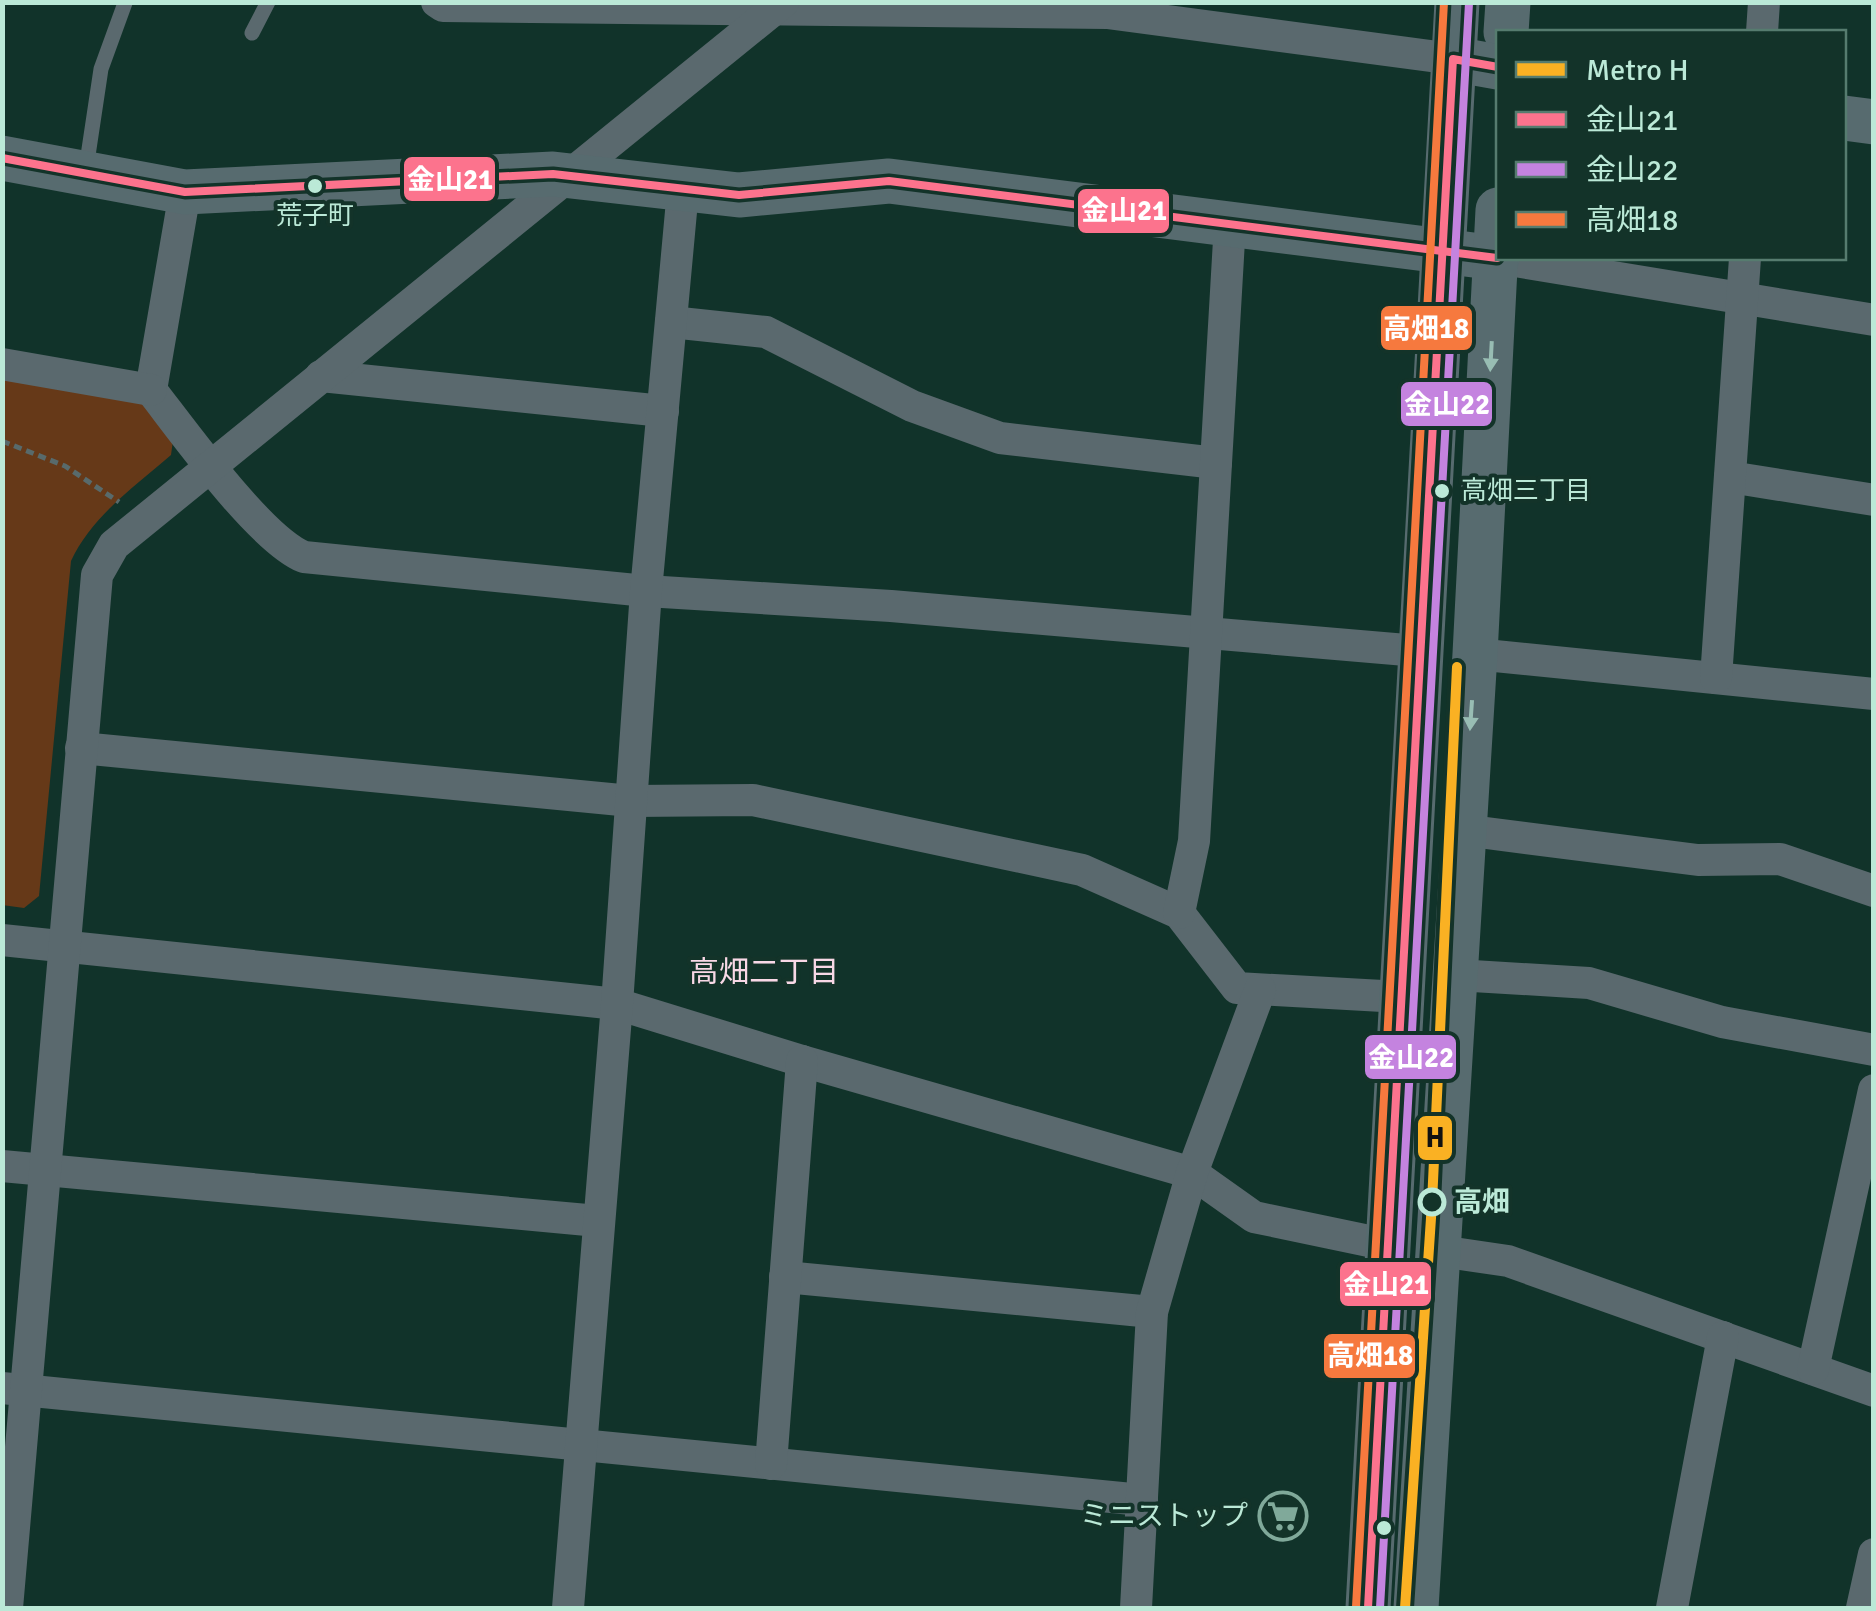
<svg xmlns="http://www.w3.org/2000/svg" width="1876" height="1611" viewBox="0 0 1876 1611" font-family="Signika,'Noto Sans JP',sans-serif">
  <style>
    .green { fill: #663918 }
    .lines { fill: none; stroke-linecap: round; stroke-linejoin: round }
    .path { stroke: #586a6b; stroke-width: 5; stroke-dasharray: 8 5; stroke-linecap: butt }
    .lane { stroke: #5a696e; stroke-width: 15 }
    .street { stroke: #5a696e; stroke-width: 32 }
    .secondary { stroke: #576b6f; stroke-width: 45 }
    .bus-1-casing { stroke: #133329; stroke-width: 15 }
    .bus-2-casing { stroke: #133329; stroke-width: 15 }
    .bus-3-casing { stroke: #133329; stroke-width: 15 }
    .bus-1 { stroke: #fc738d; stroke-width: 8 }
    .bus-2 { stroke: #c483df; stroke-width: 8 }
    .bus-3 { stroke: #f6793e; stroke-width: 8 }
    .metro-1-casing { stroke: #133329; stroke-width: 18 }
    .metro-1 { stroke: #fab123; stroke-width: 10 }
    .oneway { fill: #98bdb3 }
    .bus-dot { fill: #bbe9d7; stroke: #133329; stroke-width: 4 }
    .stop-dot { fill: #133329; stroke: #bbe9d7; stroke-width: 5 }
    .labels { text-anchor: middle; dominant-baseline: central; stroke-width: 8; stroke-linejoin: round; paint-order: stroke }
    .bus-label { font-size: 26px; fill: #bbe9d7; stroke: #133329 }
    .stop-label { font-size: 28px; font-weight: bold; fill: #bbe9d7; stroke: #133329; text-anchor: start }
    .poi-label { font-size: 28px; fill: #bbe9d7; stroke: #133329; text-anchor: end }
    .neighbourhood-label { font-size: 30px; fill: #f8d8e6; stroke: #133329 }
    .line-badge { stroke: #133329; stroke-width: 4 }
    .badge-label { font-size: 28px; text-anchor: middle; font-weight: bold; fill: #fff }
    .pale-badge-label { font-size: 28px; text-anchor: middle; font-weight: bold; fill: #111 }
  </style>
  <rect width="100%" height="100%" fill="#11332a"/>
  <path class="green" d="M2,377L143,402L174,433L171,455C134,487 92,516 71,561L39,896L24,908L2,905Z"/>
  <g class="lines">
    <polyline class="path" points="2,441 65,466 119,502"/>
    <g class="lane">
      <polyline points="252,33 268,2"/>
      <polyline points="86,169 101,69 125,3"/>
    </g>
    <g class="street">
      <polyline points="437,2 443,6 1107,13 1453,59"/>
      <polyline points="1762,32 1764,2"/>
      <path d="M185,192L151,390C183,431 260,539 304,557L646,591L891,606L1418,651"/>
      <polyline points="1497,258 1874,320"/>
      <polyline points="671,322 766,332 912,406 1000,438 1216,463"/>
      <polyline points="2,364 151,390"/>
      <polyline points="321,376 663,411"/>
      <polyline points="1730,477 1874,500"/>
      <polyline points="1475,654 1874,694"/>
      <polyline points="1716,678 1745,258"/>
      <polyline points="81,748 631,801 753,800 1082,870 1179,913 1237,988 1401,997"/>
      <polyline points="1463,830 1698,860 1780,859 1874,891"/>
      <polyline points="1179,913 1194,841 1230,223"/>
      <polyline points="2,940 617,1004 802,1061 1192,1173 1254,1217 1388,1245"/>
      <polyline points="1456,975 1589,983 1722,1022 1874,1050"/>
      <polyline points="2,1166 598,1221"/>
      <polyline points="1440,1251 1508,1261 1874,1391"/>
      <polyline points="785,1277 1152,1312"/>
      <polyline points="1813,1369 1874,1090"/>
      <polyline points="2,1388 1142,1500"/>
      <polyline points="771,1464 802,1061"/>
      <polyline points="7,1608 97,575 114,545 783,2"/>
      <polyline points="568,1608 617,1004 646,591 683,190"/>
      <polyline points="1136,1608 1152,1312 1192,1173 1260,990"/>
      <polyline points="1672,1608 1723,1337"/>
      <polyline points="1862,1608 1874,1554"/>
    </g>
    <g class="secondary">
      <polyline points="1506,32 1508,2"/>
      <polyline points="1453,59 1498,67"/>
      <polyline points="1844,118 1874,122"/>
      <polyline points="2,158 185,192 553,174 739,195 889,181 1497,258"/>
      <polyline points="1368,1608 1457,2"/>
      <polyline points="1416,1608 1475,654 1498,210"/>
    </g>
    <g class="bus-1-casing">
      <g id="bus-1">
        <polyline points="2,158 185,192 553,174 739,195 889,181 1497,258"/>
        <polyline points="1368,1608 1453,59 1498,67"/>
      </g>
    </g>
    <g class="bus-2-casing">
      <polyline id="bus-2" points="1380,1608 1469,3"/>
    </g>
    <g class="bus-3-casing">
      <polyline id="bus-3" points="1356,1607 1444,2"/>
    </g>
    <use href="#bus-1" class="bus-1"/>
    <use href="#bus-2" class="bus-2"/>
    <use href="#bus-3" class="bus-3"/>
    <g class="metro-1-casing">
      <polyline id="metro-1" points="1405,1608 1432,1203 1457,667"/>
    </g>
    <use href="#metro-1" class="metro-1"/>
  </g>
  <defs><path id="oneway-solid" d="M-6-.8H1V-3.2L6.5 0L1 3.2V.8H-6Z" transform="scale(2.5)"/></defs>
  <g class="oneway">
    <use href="#oneway-solid" transform="translate(1491 356) rotate(93)"/>
    <use href="#oneway-solid" transform="translate(1471 715) rotate(94)"/>
  </g>
  <defs>
    <g id="supermarket-ring" transform="scale(2.5)"><circle r="9.5" fill="#133329" stroke="#80a99a" stroke-width="1.5"/><path d="M-6-5.5h2.5l.6 2H6L4.5 2H-2.5L-4.4-4H-6ZM-1.5 3.2a1.3 1.3 0 1 0 .1 0ZM3 3.2a1.3 1.3 0 1 0 .1 0Z" fill="#80a99a"/></g>
  </defs>
  <g fill-rule="evenodd">
    <use href="#supermarket-ring" x="1283" y="1516"/>
  </g>
  <g class="bus-dot">
    <circle cx="315" cy="186" r="9"/>
    <circle cx="1442" cy="491" r="9"/>
    <circle cx="1384" cy="1528" r="9"/>
  </g>
  <circle class="stop-dot" cx="1432" cy="1202" r="12"/>
  <g class="labels">
    <g class="bus-label">
      <text x="315" y="216">荒子町</text>
      <text x="1461" y="491" text-anchor="start">高畑三丁目</text>
    </g>
    <g class="stop-label">
      <text x="1454" y="1202">高畑</text>
    </g>
    <g class="poi-label">
      <text x="1248" y="1516">ミニストップ</text>
    </g>
    <g class="neighbourhood-label">
      <text x="764" y="972">高畑二丁目</text>
    </g>
  </g>
  <g class="line-badge">
    <rect x="402" y="155" width="95" height="48" rx="10" fill="#fc738d"/>
    <rect x="1076" y="187" width="95" height="48" rx="10" fill="#fc738d"/>
    <rect x="1379" y="304" width="95" height="48" rx="10" fill="#f6793e"/>
    <rect x="1399" y="380" width="95" height="48" rx="10" fill="#c483df"/>
    <rect x="1363" y="1033" width="95" height="48" rx="10" fill="#c483df"/>
    <rect x="1416" y="1114" width="38" height="48" rx="10" fill="#fab123"/>
    <rect x="1338" y="1260" width="95" height="48" rx="10" fill="#fc738d"/>
    <rect x="1322" y="1332" width="95" height="48" rx="10" fill="#f6793e"/>
  </g>
  <g class="badge-label">
    <text x="450" y="189">金山21</text>
    <text x="1124" y="220">金山21</text>
    <text x="1426" y="338">高畑18</text>
    <text x="1447" y="414">金山22</text>
    <text x="1411" y="1067">金山22</text>
    <text x="1386" y="1294">金山21</text>
    <text x="1370" y="1365">高畑18</text>
  </g>
  <g class="pale-badge-label">
    <text x="1435" y="1147">H</text>
  </g>
  <rect width="1876" height="1611" fill="none" stroke="#bbe9d7" stroke-width="10"/>
  <rect x="1496" y="30" width="350" height="230" fill="#133329" stroke="#567c6f" stroke-width="2.5"/>
  <rect x="1516" y="62" width="50" height="15" fill="#fab123" stroke="#567c6f" stroke-width="2.5"/>
  <text x="1586" y="80" font-size="30" fill="#bbe9d7">Metro H</text>
  <rect x="1516" y="112" width="50" height="15" fill="#fc738d" stroke="#567c6f" stroke-width="2.5"/>
  <text x="1586" y="130" font-size="30" fill="#bbe9d7">金山21</text>
  <rect x="1516" y="162" width="50" height="15" fill="#c483df" stroke="#567c6f" stroke-width="2.5"/>
  <text x="1586" y="180" font-size="30" fill="#bbe9d7">金山22</text>
  <rect x="1516" y="212" width="50" height="15" fill="#f6793e" stroke="#567c6f" stroke-width="2.5"/>
  <text x="1586" y="230" font-size="30" fill="#bbe9d7">高畑18</text>
</svg>
